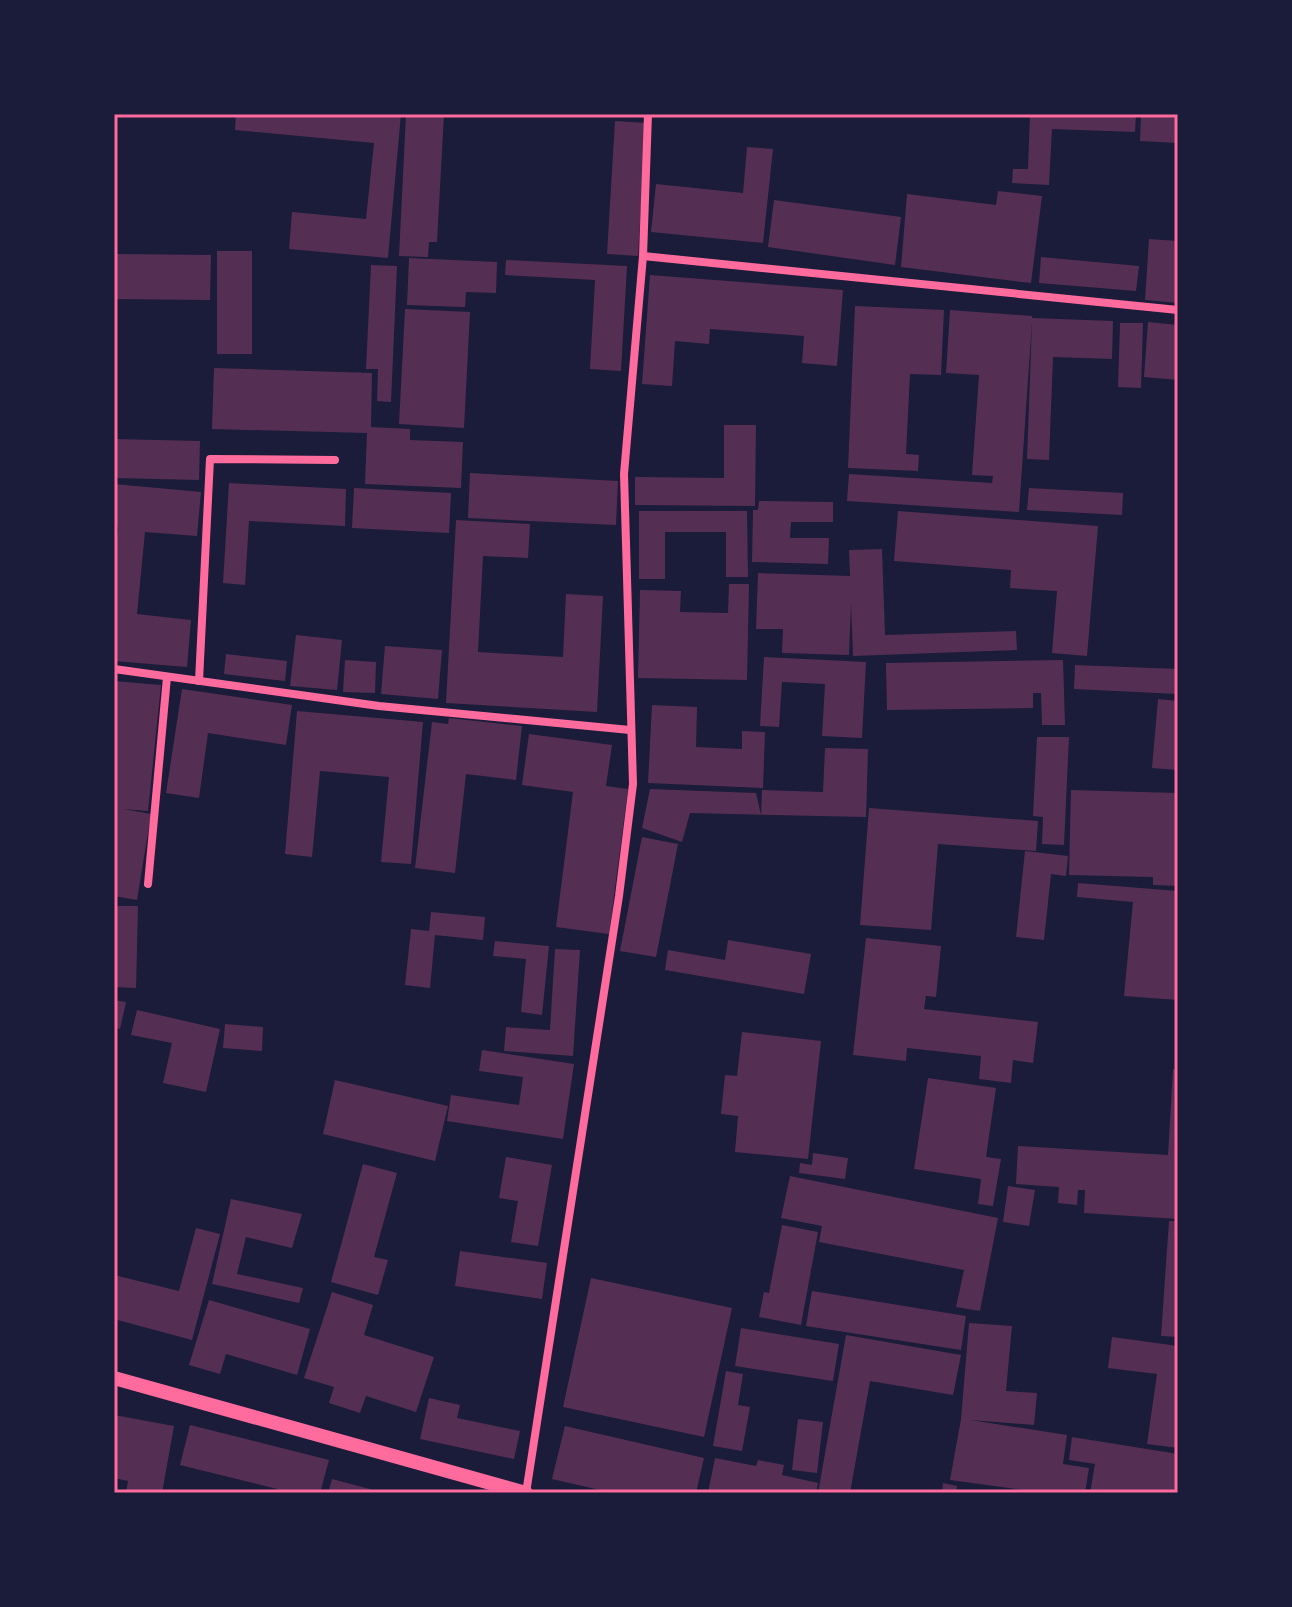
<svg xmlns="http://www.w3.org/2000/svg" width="1292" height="1607" viewBox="0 0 1292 1607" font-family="'Sofia Sans Condensed',sans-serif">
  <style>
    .building { fill: #542f53 }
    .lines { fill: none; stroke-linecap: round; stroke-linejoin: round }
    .minor { stroke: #ff6b9d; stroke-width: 8 }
    .tertiary { stroke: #ff6b9d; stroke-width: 14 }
    .neatline { fill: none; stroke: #ff6b9d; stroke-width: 3 }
  </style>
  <rect width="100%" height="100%" fill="#1b1b3a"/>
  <g class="building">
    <polygon points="236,114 401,114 388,258 289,249 292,212 366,219 374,143 235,130"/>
    <polygon points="406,114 444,114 437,242 429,242 428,257 399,256"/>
    <polygon points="1030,114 1136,114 1135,132 1052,129 1049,185 1012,183 1013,169 1028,169"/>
    <polygon points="1141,114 1178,114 1178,143 1140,141"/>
    <polygon points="615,121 646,123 638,256 607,254"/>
    <polygon points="747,147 773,149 763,243 651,232 656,184 743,193"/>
    <polygon points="998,191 1042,196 1031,283 901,267 907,194 996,205"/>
    <polygon points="774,200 901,217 895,265 768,247"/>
    <polygon points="1149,239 1178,241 1178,303 1145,300"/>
    <rect x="217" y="251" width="35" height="103"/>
    <polygon points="114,254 211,255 210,300 114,299"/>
    <polygon points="1041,257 1139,266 1136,291 1039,283"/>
    <polygon points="409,258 497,262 496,293 466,292 465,307 407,305"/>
    <polygon points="506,260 627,266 621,371 590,369 595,280 505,275"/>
    <polygon points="371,265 397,266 391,402 377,401 378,369 366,369"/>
    <polygon points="650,275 843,290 837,366 802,363 804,336 710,329 709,344 675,341 672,386 642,384"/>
    <polygon points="855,306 944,310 941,375 910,374 906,454 919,455 918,471 848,468"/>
    <polygon points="405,309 470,312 464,428 399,424"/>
    <polygon points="950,310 1032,316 1032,318 1113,321 1112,359 1053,357 1049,460 1027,459 1032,321 1019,512 847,501 849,474 992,483 993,476 972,475 979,375 946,373"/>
    <polygon points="1148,322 1178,325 1178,380 1144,377"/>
    <polygon points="1120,323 1143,323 1141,388 1118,387"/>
    <polygon points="214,368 372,373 371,427 410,429 410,440 463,442 461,488 365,484 367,433 212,429"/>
    <polygon points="724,425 756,425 755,506 635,505 635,477 724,478"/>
    <polygon points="114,439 200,441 199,480 114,478"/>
    <polygon points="470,473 618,481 616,525 468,518"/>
    <polygon points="229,483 346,489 345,526 249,521 245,585 223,583"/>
    <polygon points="114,484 201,492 197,536 145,532 137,614 191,620 187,667 114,661 114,573 118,527 114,526"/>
    <polygon points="354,488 451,493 449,533 352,528"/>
    <polygon points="1029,488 1123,493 1122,515 1027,510"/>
    <polygon points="759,501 833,502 833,522 791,522 790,538 829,538 828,564 752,562 753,510 758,510"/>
    <polygon points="639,511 747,511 748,577 726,577 726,532 665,532 665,579 639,579"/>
    <polygon points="898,511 1098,526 1087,656 1052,653 1057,591 1010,588 1011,570 894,561"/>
    <polygon points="456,520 530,524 528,558 483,556 478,652 563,657 566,594 603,596 597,712 446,703"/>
    <polygon points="882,549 885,635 1016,631 1017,650 853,656 851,604 849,655 782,653 783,629 756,629 758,573 850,576 849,550"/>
    <polygon points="729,584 749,584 747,680 638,678 640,590 681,591 680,612 728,613"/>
    <polygon points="296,635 342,640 337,690 290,686"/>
    <polygon points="385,646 442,650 438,699 381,694"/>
    <polygon points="226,654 287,661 285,681 224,674"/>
    <polygon points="764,657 866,662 862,738 822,736 825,684 782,682 779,727 760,726"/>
    <polygon points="345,660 376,662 375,693 343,692"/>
    <polygon points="1063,660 1065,725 1042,725 1041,693 1033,693 1033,708 887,710 886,663"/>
    <polygon points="1075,665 1178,669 1178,694 1074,689"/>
    <polygon points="114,681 161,685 148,811 123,809 151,814 137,900 114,896"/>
    <polygon points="182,689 292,705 286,745 208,733 199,798 166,793"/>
    <polygon points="1158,699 1178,701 1178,770 1152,768"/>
    <polygon points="652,705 697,707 696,747 742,749 742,731 765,732 763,788 648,783"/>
    <polygon points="297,711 423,722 411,864 381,862 389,777 320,771 312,857 285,854"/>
    <polygon points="449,718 522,726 516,780 466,774 455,873 415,868 432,722 448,724"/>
    <polygon points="529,734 612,745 606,786 628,789 609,934 556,927 573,792 522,785"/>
    <polygon points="1037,737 1069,737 1064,845 1042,844 1043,817 1033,816"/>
    <polygon points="825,748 868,749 866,817 690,813 682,842 642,828 650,789 756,793 761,815 762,790 823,792"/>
    <polygon points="1071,790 1178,793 1178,886 1153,885 1153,877 1069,875"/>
    <polygon points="869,808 1038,821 1036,851 938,844 931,930 860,925"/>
    <polygon points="642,837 678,844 656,957 620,951"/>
    <polygon points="1025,851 1068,856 1066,876 1051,874 1044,940 1016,937"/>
    <polygon points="1078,883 1178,891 1178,1000 1124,996 1133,902 1077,897"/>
    <polygon points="114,906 138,906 136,988 114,987"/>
    <polygon points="431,912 485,917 483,940 435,935 430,988 405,985 411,929 429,931"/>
    <polygon points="866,938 941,946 936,997 926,996 924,1009 1038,1022 1033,1063 1013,1060 1011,1083 979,1079 981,1056 907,1048 906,1061 853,1055"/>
    <polygon points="728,940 811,954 804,994 665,970 668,950 725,960"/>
    <polygon points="495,941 549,946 542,1015 521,1012 526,959 493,956"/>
    <polygon points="555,949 580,950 573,1056 504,1051 506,1027 550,1030"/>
    <polygon points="114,1000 126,1002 120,1029 114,1027"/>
    <polygon points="137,1010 220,1029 206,1092 163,1083 172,1043 131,1035"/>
    <polygon points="225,1024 263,1027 262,1051 223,1048"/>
    <polygon points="742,1032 821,1041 808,1159 735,1152 738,1116 721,1114 725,1075 737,1076"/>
    <polygon points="482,1050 574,1064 563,1139 447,1121 451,1095 519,1105 523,1077 479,1071"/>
    <polygon points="1173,1069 1178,1070 1178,1219 1084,1213 1085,1190 1078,1190 1077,1205 1058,1203 1059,1187 1016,1184 1018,1146 1168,1155"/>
    <polygon points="928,1078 996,1088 986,1157 1001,1159 993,1206 978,1204 981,1179 914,1169"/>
    <polygon points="335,1080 448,1106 435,1161 323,1134"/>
    <polygon points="813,1153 848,1158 845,1179 799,1173 800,1163 812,1165"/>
    <polygon points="506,1157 552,1165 538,1246 511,1242 518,1201 499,1198"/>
    <polygon points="363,1164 397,1173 374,1257 388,1260 378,1295 331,1282"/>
    <polygon points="790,1176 998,1218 980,1311 956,1307 964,1270 819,1242 822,1226 781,1218"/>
    <polygon points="1008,1186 1035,1190 1029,1226 1003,1222"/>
    <polygon points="231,1199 302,1214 292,1248 246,1237 237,1274 303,1288 299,1303 212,1284"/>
    <polygon points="1169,1221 1178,1221 1178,1337 1161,1336"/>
    <polygon points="782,1225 818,1232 801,1325 759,1317 764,1292 769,1293"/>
    <polygon points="196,1228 220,1234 192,1340 114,1319 114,1275 179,1291"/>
    <polygon points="460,1251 547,1263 542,1299 455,1286"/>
    <polygon points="591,1278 732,1308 704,1437 563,1407"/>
    <polygon points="812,1291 966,1316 961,1350 806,1326"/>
    <polygon points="332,1292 373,1305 364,1335 434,1357 416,1412 366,1396 360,1413 329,1403 334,1387 304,1378"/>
    <polygon points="209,1300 310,1329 297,1375 226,1354 220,1374 189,1365"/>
    <polygon points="969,1323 1012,1326 1006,1391 1037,1393 1034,1425 970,1420 1067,1435 1063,1464 1089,1468 1085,1493 1023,1493 1024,1490 950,1480 961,1419"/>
    <polygon points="741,1328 839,1344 833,1381 735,1366"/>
    <polygon points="846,1335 961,1355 953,1395 870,1381 850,1493 818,1493"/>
    <polygon points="1112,1337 1178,1346 1178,1448 1147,1444 1157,1374 1108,1368"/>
    <polygon points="726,1371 743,1374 738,1405 750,1407 742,1451 713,1446"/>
    <polygon points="429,1398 460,1405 457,1418 520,1431 514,1459 420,1439"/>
    <polygon points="114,1415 174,1426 162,1493 126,1493 128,1481 114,1478"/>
    <polygon points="798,1419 823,1422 817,1473 792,1470"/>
    <polygon points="190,1425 329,1460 320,1493 293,1493 180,1465"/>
    <polygon points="565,1426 704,1458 696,1493 613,1493 552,1479"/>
    <polygon points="1072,1437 1178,1454 1178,1493 1090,1493 1095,1464 1069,1460"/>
    <polygon points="715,1458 756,1466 758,1460 784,1465 782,1475 818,1483 816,1493 708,1493"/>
    <polygon points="332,1479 381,1492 380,1493 328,1493"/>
    <polygon points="943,1483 957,1486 956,1493 942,1493"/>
  </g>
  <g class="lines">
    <g class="minor">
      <polyline points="643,256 1178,310"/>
      <polyline points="114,669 379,706 630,730"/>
      <polyline points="199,681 210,459 335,460"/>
      <polyline points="148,884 167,677"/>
      <polyline points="526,1493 619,896 633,784 624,474 643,256 648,114"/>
    </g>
    <polyline class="tertiary" points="114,1378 526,1493"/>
  </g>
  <rect width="1292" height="1607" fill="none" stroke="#1b1b3a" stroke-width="232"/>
  <rect x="116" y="116" width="1060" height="1375" class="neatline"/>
</svg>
